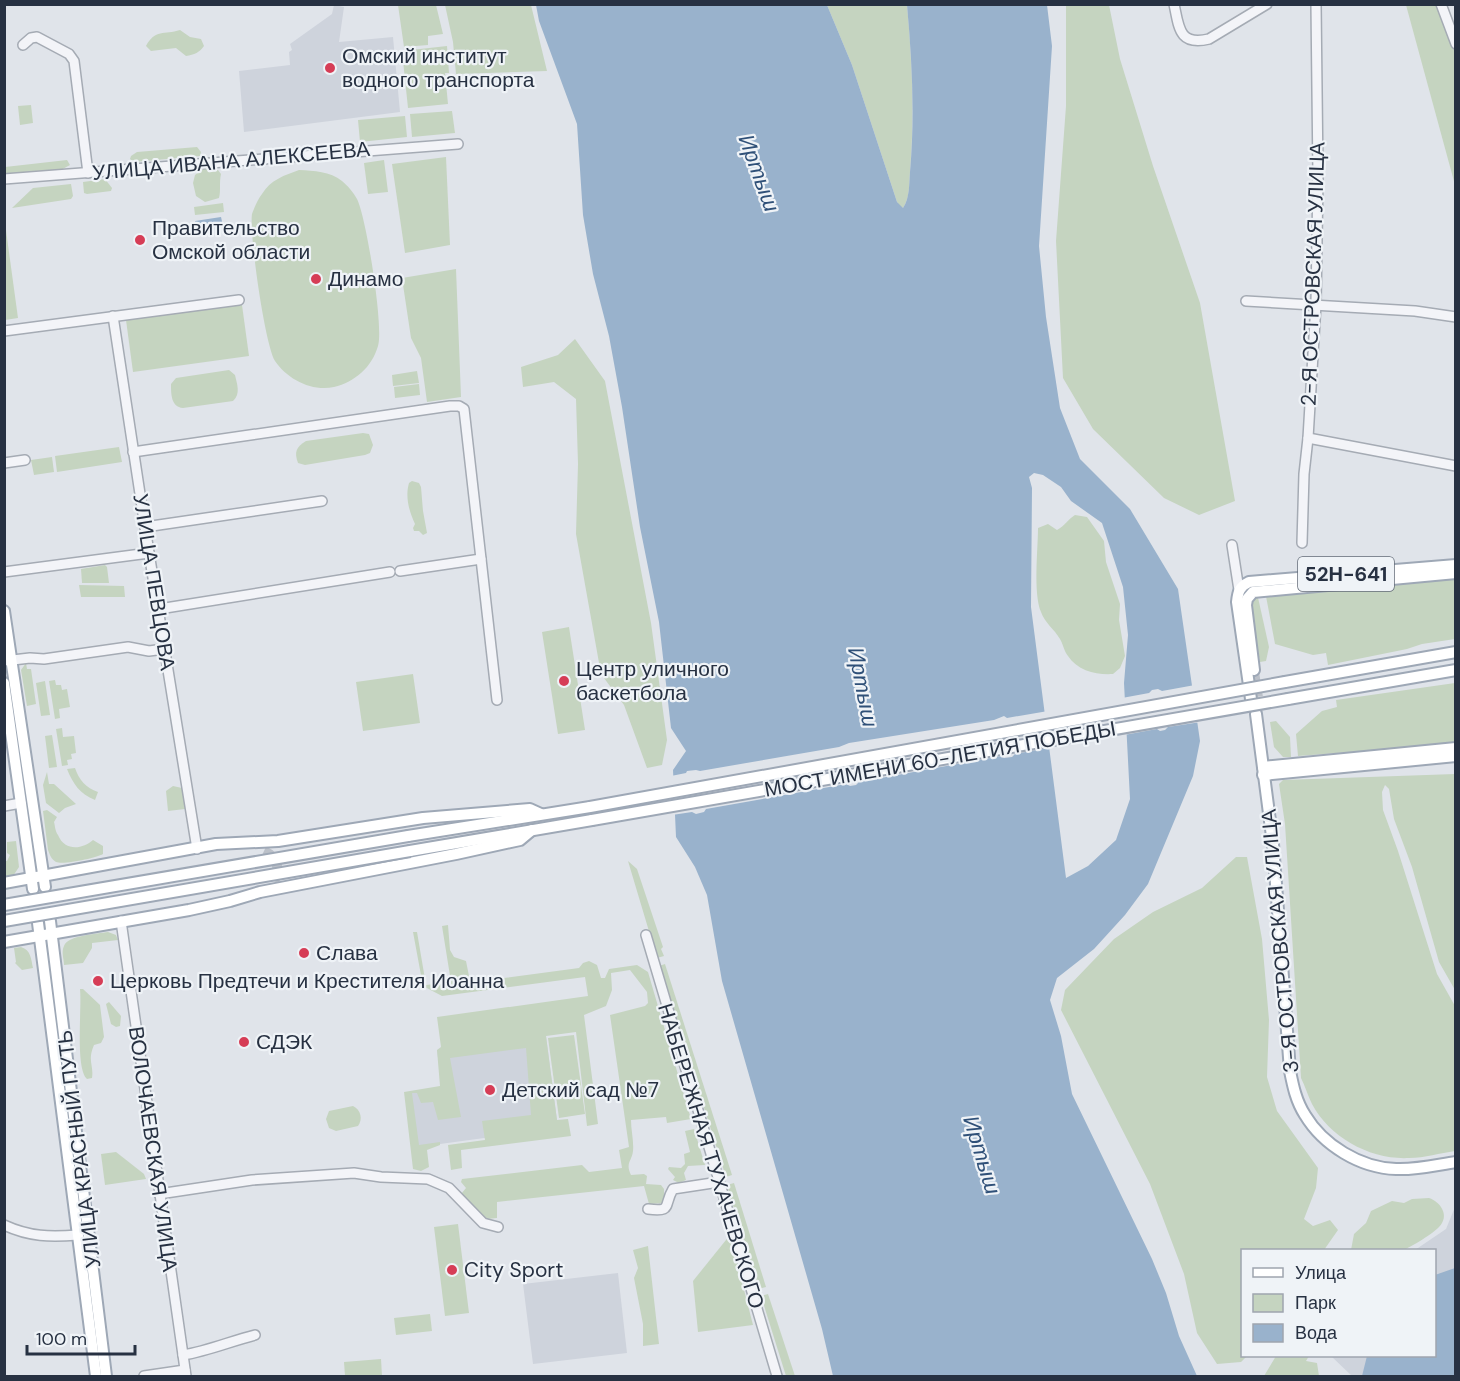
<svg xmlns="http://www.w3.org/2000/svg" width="1460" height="1381" viewBox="0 0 1460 1381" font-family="'DM Sans',sans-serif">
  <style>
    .built { fill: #ced3dc }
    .green { fill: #c5d4c0 }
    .water { fill: #99b2cc; fill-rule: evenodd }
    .pier { fill: #e0e4ea }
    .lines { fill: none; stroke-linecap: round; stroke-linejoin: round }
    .major-tunnel { stroke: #bbc0c8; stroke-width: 10; stroke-dasharray: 10 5; stroke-linecap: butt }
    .minor-casing { stroke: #a5abb4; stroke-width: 12 }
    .major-casing { stroke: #9ea8b6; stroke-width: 14 }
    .minor { stroke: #f3f4f8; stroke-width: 9 }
    .major { stroke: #fff; stroke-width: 10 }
    .major-bridge-casing { stroke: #9ea8b6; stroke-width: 14; stroke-linecap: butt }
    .major-bridge { stroke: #fff; stroke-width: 10 }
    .poi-dot { fill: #d63d56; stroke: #eff3f7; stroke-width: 2 }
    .labels { text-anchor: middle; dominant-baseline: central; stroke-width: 4.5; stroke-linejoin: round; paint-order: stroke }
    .shield { fill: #eff3f7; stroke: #636b78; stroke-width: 1.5 }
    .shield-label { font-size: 20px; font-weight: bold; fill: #273142 }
    .poi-label { font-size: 21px; fill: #273142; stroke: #eff3f7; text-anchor: start }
    .street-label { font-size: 21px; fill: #273142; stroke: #eff3f7 }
    .water-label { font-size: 22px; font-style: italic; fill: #2f5078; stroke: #eff3f7 }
  </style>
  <rect width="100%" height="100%" fill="#e0e4ea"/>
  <g class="built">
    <polygon points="334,5 344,7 339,42 393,37 400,112 244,132 239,71 290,65 289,52 292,50 290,44 332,14"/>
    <polygon points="546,1036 558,1128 418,1147 410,1092 442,1088 437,1050"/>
    <polygon points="1455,1207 1455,1376 1352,1376 1331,1356 1434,1356 1434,1250 1415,1250 1446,1229"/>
    <polygon points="618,1273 627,1353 533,1364 523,1284"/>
  </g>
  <g class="green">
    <polygon points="398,5 436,5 443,34 428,36 428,45 404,47"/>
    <polygon points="445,5 531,5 547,71 456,74 453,42"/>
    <path d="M827,5H907C912,60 915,116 910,172C909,184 910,198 903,208L900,207L897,202L852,65Z"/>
    <polygon points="1066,5 1109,5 1120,59 1153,166 1200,303 1235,501 1199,515 1164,498 1093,429 1063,378 1056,241 1066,106"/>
    <polygon points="1406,5 1438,5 1455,53 1455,185"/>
    <path d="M180,30L190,37L201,39L204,46C200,52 194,55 186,56L176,48L151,51L146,46C155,29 164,35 180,30Z"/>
    <polygon points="447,46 449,73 445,73 448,104 408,108 402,51"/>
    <polygon points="31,105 33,123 20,125 18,106"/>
    <polygon points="452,111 455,133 412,137 410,114"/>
    <polygon points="405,116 407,137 360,142 358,120"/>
    <polygon points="197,147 201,152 200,156 134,162 130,159 131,156 137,152"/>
    <polygon points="446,157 450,245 405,253 392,164"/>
    <polygon points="67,160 70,165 59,171 5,178 5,167"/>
    <polygon points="384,160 388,192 368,194 364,163"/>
    <path d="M211,167L218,170L221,174C219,183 221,190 219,198L205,202L196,196L193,183L195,175L204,168Z"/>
    <path d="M299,170C314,171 330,171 342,181C347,185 354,193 357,199C366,216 384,327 378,346C372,367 355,382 334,387C312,392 287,379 275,361C265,345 249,234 252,214C254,208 258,199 262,194C270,180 285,175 299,170Z"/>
    <polygon points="105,179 112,188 111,191 87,194 84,193 83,182"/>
    <polygon points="71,184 73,196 71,199 12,208 33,188"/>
    <polygon points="223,203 224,212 195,215 194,207"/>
    <polygon points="5,223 18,318 5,320 4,320"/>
    <polygon points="456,269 461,397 427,402 421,358 411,338 402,278"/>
    <polygon points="242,305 249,356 133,372 126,320"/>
    <polygon points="575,339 605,381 651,623 667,740 662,765 647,768 624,705 601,674 576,534 578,464 576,399 554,382 523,387 521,367 558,355"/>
    <path d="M229,370L235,375C237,384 241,394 233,401L183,408C171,407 171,394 171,384L176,378Z"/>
    <polygon points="417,371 419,383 393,386 392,375"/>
    <polygon points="419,384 420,395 395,398 394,387"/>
    <path d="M363,433L369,434L373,445L370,453L365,455L305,465L298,463C294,452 296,447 306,441Z"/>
    <polygon points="119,447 122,462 57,472 55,456"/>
    <polygon points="52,457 54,472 34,475 31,460"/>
    <path d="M412,481L419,483L421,487L423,511L427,533L423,535L419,531H414L413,528L415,524C409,511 405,497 409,483Z"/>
    <path d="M1075,515L1087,517L1104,541L1106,562L1120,604L1119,620L1125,656L1120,668L1113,674C1096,675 1078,671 1068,656C1064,651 1063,644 1060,639C1054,629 1045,623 1041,612C1033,593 1038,549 1038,528L1048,524L1057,530C1065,526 1068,519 1075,515Z"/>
    <polygon points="105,565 107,567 109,583 82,583 81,569"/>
    <polygon points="1455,577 1455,639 1422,644 1407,649 1328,665 1326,653 1313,655 1275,644 1265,591"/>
    <polygon points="79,585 124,586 125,597 81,597"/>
    <polygon points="1257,593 1269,647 1266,661 1260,662 1250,607"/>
    <polygon points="569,627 585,730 558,734 542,632"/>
    <polygon points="26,663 27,669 31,669 36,704 27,706 21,670"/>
    <polygon points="413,674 420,723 363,731 356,682"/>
    <polygon points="55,680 56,685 61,685 62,690 67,689 70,707 59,709 60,718 55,719 49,681"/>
    <polygon points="45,681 50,715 41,716 36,683"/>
    <polygon points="1455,683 1455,744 1298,756 1296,734 1322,711 1337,707 1336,700"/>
    <polygon points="1276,721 1290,737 1291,757 1283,757 1274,747 1270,722"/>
    <polygon points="62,728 63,737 74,736 76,753 71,754 72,759 67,760 68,765 62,766 56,729"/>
    <polygon points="52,735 57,767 49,768 45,736"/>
    <path d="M75,768C79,780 86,788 98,792L95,800C80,794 73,784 67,769Z"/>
    <polygon points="47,772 49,784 54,784 76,804 65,808 59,813 46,803 43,785"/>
    <path d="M1455,774V990L1439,962L1412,867L1394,819L1389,789L1385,785L1382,792L1383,810L1398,851L1437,974L1455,1006V1151C1440,1153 1425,1158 1409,1158C1371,1160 1330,1138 1312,1104C1308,1096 1305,1086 1301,1078L1285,824L1279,784L1283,780Z"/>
    <polygon points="173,786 182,788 185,809 168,811 166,791"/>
    <path d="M47,810L57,817L54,822C55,825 55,831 58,835C65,852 83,849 93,840L103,846V854C96,858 64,865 56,862C51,859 50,855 48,850L43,811Z"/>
    <polygon points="16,841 19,867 13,876 5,878 5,861 7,861 10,855 7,853 7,842"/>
    <polygon points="1236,857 1247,857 1262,939 1269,1020 1267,1077 1277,1111 1318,1168 1316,1188 1304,1219 1313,1226 1330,1220 1338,1230 1324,1250 1242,1250 1242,1356 1247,1356 1241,1362 1217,1364 1197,1333 1184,1274 1150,1184 1061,1010 1065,990 1114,939 1153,912 1202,888"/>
    <polygon points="628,861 637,869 663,947 661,949 664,956 657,958"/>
    <path d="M448,925L450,950L454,957L466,961L470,981L496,979L579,968L583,963L589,961L597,965L601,978H605L609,969L637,965L648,972L691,1119L667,1123L666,1117L631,1120C631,1130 634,1142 633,1151C632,1161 625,1163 631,1175L644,1174L647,1176L646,1184L661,1185L664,1189V1203L649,1204L644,1186L497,1202V1218L487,1219L461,1194L466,1188L461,1182L462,1179L582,1165L589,1172L622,1168L619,1150L629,1147L610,1015L645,1006L648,1003L647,992L630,970L611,973L612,990L606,1006L584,1015L598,1124L587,1126L576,1032L546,1036L557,1120L568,1119L571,1136L461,1150L462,1168L451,1170L448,1145L485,1140L482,1121L531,1115L526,1048L450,1058L461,1117L438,1120L433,1102L421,1103L417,1093H412L419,1145L440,1142V1145L427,1150L429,1167L421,1171L413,1169L404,1092L440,1086L437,1050L441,1047L437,1017L588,996L585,977L442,996L423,986L413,932H417L426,985L451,982L442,926Z"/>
    <path d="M108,932L116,935L118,940L92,943V948L83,963L64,965C64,959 61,952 64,946C68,935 97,934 108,932Z"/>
    <path d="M21,947C31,950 31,959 33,968L22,970L15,963L16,962L14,948Z"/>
    <polygon points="665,964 732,1175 726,1177 659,966"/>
    <path d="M83,989L100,1005L104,1037L101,1043L94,1045C87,1061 94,1065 92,1078L87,1079C75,1068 82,1008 80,989Z"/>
    <polygon points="109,1002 121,1016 120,1026 116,1027 111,1024 106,1004"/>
    <polygon points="574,1035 585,1114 559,1118 548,1038"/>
    <path d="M353,1106C361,1110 363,1119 358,1126L336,1131L329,1128L326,1119L329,1111Z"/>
    <polygon points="694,1129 705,1165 688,1166 684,1173 686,1180 679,1183 673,1180 675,1177 668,1169 669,1167 681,1168 685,1164 684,1154 690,1152 685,1131"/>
    <polygon points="116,1152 144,1174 146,1179 105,1185 101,1154"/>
    <polygon points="734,1183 766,1287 758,1289 727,1185"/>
    <path d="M1429,1198C1441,1202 1450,1216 1439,1227C1435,1232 1410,1248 1403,1250C1394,1253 1363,1251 1351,1250L1354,1234L1366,1223L1371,1211L1392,1201L1404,1203L1412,1199Z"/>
    <polygon points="458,1224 469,1313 445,1316 434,1227"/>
    <polygon points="730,1235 753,1325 698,1332 693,1281"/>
    <polygon points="648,1246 659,1344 643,1346 643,1324 634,1278 638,1268 633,1250"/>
    <polygon points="768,1294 795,1376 786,1376 761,1296"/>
    <polygon points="430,1314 432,1331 396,1335 394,1318"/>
    <polygon points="1276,1356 1309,1356 1306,1361 1317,1363 1319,1376 1264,1376"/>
    <polygon points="381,1359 382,1376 345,1376 344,1362"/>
  </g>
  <g class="water">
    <path d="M536,5H827L852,65L897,202L903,208C910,198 909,183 910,172C915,116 912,60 907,5H1047L1052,46L1039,246L1046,317L1060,408L1080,459L1130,509L1178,589L1200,741L1193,776L1148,884L1125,915L1094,949L1057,978L1050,1000L1061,1036L1072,1094L1152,1259L1166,1293L1179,1336L1197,1376H833L822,1329L722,981L707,895L695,867L676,837L673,770L686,751L671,728L659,622L640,527L622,407L609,336L593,274L583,215L577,124L539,21ZM1034,473L1043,475L1061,487L1071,501L1102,523L1123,587L1128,635L1124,683L1130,799L1116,840L1088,866L1066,878L1031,607L1032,488L1029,477Z"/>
    <polygon points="221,217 223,226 196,230 195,221"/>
    <polygon points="1455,1268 1455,1376 1362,1376 1367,1356 1434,1356 1435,1275"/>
  </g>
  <g class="pier">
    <polygon points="1195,685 1201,722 1168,727 1165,730 1160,731 1157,729 1124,735 1122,698 1149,693 1152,690 1158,689 1162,691"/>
    <polygon points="1048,711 1053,747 1015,754 1012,757 1004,758 1001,756 859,782 856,785 850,786 846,784 706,809 704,812 696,814 692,812 672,815 671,776 686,773 687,771 696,770 700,771 839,747 849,743 994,720 1004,716 1007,718"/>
  </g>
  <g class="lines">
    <g class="major-tunnel">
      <polyline points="1254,672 1259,704 1257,711"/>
      <path d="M264,851C277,857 281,868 274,881"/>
    </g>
    <g class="minor-casing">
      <g id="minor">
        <path d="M1174,4C1179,28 1179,46 1209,39L1267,4"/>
        <polyline points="1441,4 1456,44"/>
        <polyline points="23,45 31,38 37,37 69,54 74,61 88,173"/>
        <polyline points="4,179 458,144"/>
        <polyline points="1246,301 1415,311 1456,317"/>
        <polyline points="113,316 149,553 197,849"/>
        <polyline points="4,331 239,300"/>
        <polyline points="1308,438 1456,466"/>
        <polyline points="133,452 450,406 459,406 464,409 497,700"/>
        <polyline points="4,463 25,460"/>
        <polyline points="145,527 322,501"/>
        <polyline points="1302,543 1304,474 1308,438 1316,304 1318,176 1316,4"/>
        <polyline points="1232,545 1239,590"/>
        <polyline points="400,571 481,559"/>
        <polyline points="4,572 149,553"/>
        <polyline points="159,609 390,572"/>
        <polyline points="4,661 30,658 44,659 128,647 149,651 164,649"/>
        <polyline points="4,806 21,803"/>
        <polyline points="121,921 186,1376"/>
        <polyline points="646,935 777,1376"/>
        <polyline points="159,1194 252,1180 354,1173 381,1177 428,1179 449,1188 483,1223 498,1227"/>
        <path d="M648,1209C673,1212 663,1206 673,1189L719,1182"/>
        <path d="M4,1225C30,1237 50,1237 78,1235"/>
        <path d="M183,1355C208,1351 231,1341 255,1335"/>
        <polyline points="144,1376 185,1370"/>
      </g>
    </g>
    <g class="major-casing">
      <g id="major">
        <polyline points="4,611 45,887"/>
        <polyline points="1254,670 1246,605 1247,599 1253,592 1456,573"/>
        <polyline points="1285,682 1456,652"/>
        <polyline points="4,683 33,889"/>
        <polyline points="1288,699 1456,670"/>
        <path d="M1252,706L1237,602C1238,592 1239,587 1249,582L1456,565"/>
        <path d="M1256,714L1273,844L1290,1071C1293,1086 1296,1101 1305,1115C1323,1145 1360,1168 1396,1169C1416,1170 1436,1165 1456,1162"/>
        <polyline points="1263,767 1456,748"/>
        <polyline points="1263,775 1456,756"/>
        <polyline points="408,836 590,807"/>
        <polyline points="410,851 592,820"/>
        <polyline points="4,883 216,844 278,841 423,818 530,809 541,814"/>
        <polyline points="50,921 106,1376"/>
        <polyline points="38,923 96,1376"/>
        <polyline points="4,942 189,910 230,901 260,892 456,854 520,840 532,830"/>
      </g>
    </g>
    <use href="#minor" class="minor"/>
    <use href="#major" class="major"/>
    <g class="major-bridge-casing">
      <g id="major-bridge">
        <polyline points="590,807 1285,682"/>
        <polyline points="592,820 1288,699"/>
        <polyline points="4,905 408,836"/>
        <polyline points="4,921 410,851"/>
      </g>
    </g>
    <use href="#major-bridge" class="major-bridge"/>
  </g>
  <g class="poi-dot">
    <circle cx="330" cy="68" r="6"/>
    <circle cx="140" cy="240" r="6"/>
    <circle cx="316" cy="279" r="6"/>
    <circle cx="564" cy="681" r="6"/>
    <circle cx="304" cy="953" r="6"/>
    <circle cx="98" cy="981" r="6"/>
    <circle cx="244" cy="1042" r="6"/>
    <circle cx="490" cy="1090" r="6"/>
    <circle cx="452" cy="1270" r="6"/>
  </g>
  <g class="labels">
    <rect class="shield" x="1298" y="557" width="96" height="34" rx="4.5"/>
    <g class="shield-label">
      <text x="1346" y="574">52Н-641</text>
    </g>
    <g class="poi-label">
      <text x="342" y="56">Омский институт<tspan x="342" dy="24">водного транспорта</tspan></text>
      <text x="152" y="228">Правительство<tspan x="152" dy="24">Омской области</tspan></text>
      <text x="328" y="279">Динамо</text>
      <text x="576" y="669">Центр уличного<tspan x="576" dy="24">баскетбола</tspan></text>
      <text x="316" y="953">Слава</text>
      <text x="110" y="981">Церковь Предтечи и Крестителя Иоанна</text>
      <text x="256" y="1042">СДЭК</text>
      <text x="502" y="1090">Детский сад №7</text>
      <text x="464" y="1270">City Sport</text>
    </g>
    <g class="street-label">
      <text transform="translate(231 161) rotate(-5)">УЛИЦА ИВАНА АЛЕКСЕЕВА</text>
      <text transform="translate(1313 274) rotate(-88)">2-Я ОСТРОВСКАЯ УЛИЦА</text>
      <text transform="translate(154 582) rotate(81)">УЛИЦА ПЕВЦОВА</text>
      <text transform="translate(940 759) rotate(-10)">МОСТ ИМЕНИ 60-ЛЕТИЯ ПОБЕДЫ</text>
      <text transform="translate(1280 941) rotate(-95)">3-Я ОСТРОВСКАЯ УЛИЦА</text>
      <text transform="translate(79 1149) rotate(-97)">УЛИЦА КРАСНЫЙ ПУТЬ</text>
      <text transform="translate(153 1149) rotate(82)">ВОЛОЧАЕВСКАЯ УЛИЦА</text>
      <text transform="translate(711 1156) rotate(73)">НАБЕРЕЖНАЯ ТУХАЧЕВСКОГО</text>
    </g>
    <g class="water-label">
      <text transform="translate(759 173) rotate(70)">Иртыш</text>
      <text transform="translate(863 687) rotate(79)">Иртыш</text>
      <text transform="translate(982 1155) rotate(73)">Иртыш</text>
    </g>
  </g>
  <rect width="1460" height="1381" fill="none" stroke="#273142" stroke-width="12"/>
  <rect x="1241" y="1249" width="195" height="108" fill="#eff3f7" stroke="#9fa5af" stroke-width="1.5"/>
  <rect x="1253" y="1268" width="30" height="9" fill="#ffffff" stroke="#9fa5af" stroke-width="1.5"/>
  <text x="1295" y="1279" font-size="18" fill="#273142">Улица</text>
  <rect x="1253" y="1294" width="30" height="18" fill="#c5d4c0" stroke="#9fa5af" stroke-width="1.5"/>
  <text x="1295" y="1309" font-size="18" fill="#273142">Парк</text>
  <rect x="1253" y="1324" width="30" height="18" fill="#99b2cc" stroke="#9fa5af" stroke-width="1.5"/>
  <text x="1295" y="1339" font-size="18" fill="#273142">Вода</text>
  <path d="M27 1345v9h108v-9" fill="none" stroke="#273142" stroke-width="3"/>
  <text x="36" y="1345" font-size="18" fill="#273142" stroke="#eff3f7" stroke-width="4.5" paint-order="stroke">100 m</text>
</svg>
